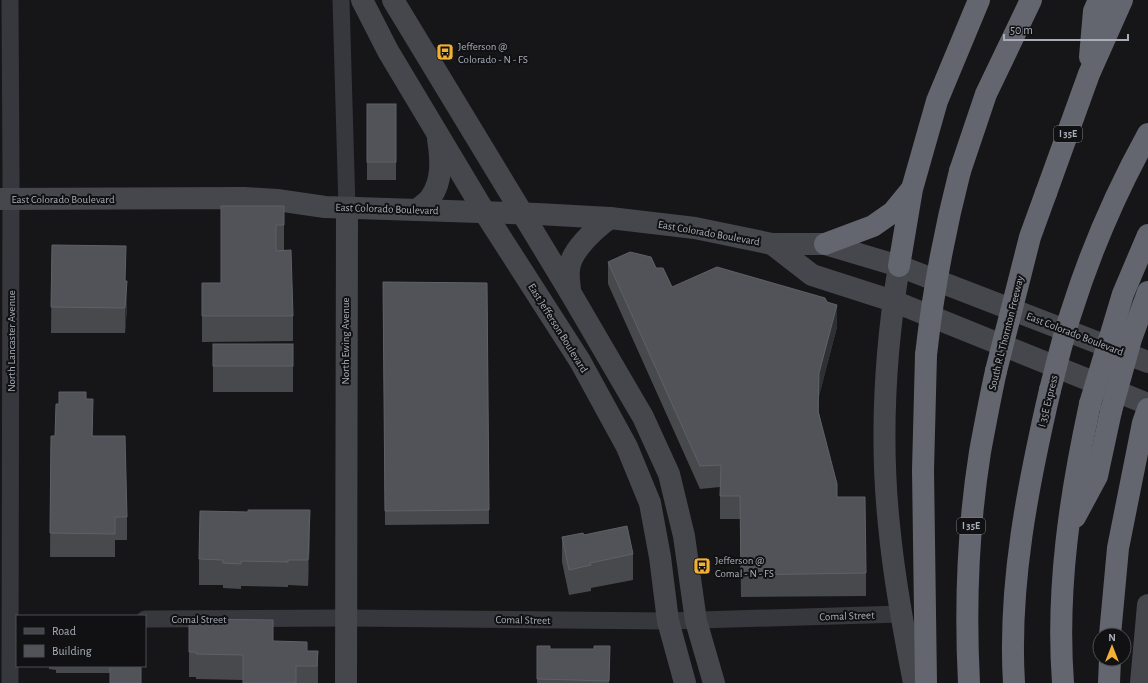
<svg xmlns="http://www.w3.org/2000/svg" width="1148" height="683" viewBox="0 0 1148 683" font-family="'Alegreya Sans',sans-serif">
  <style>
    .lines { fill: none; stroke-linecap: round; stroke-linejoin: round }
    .street { stroke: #37383d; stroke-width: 17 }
    .secondary { stroke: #45474d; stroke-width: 22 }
    .highway { stroke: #63666e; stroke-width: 22 }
    .highway-bridge { stroke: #63666e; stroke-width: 22 }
    .wall { fill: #47494d }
    .shaded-wall { fill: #2f3033 }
    .building { fill: #525359; stroke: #5f6168 }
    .labels { text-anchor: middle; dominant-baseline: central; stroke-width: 4; stroke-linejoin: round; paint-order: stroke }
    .shield { fill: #111113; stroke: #7b7e86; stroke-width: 1 }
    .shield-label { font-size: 10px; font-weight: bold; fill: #a8adb8 }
    .poi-label { font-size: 11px; fill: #a8adb8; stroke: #111113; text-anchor: start }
    .street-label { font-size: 11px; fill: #a8adb8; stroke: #111113 }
  </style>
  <rect width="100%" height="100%" fill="#161618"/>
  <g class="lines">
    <g class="street">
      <polyline points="10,0 11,178 10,683"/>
      <polyline points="341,0 347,208"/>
      <polyline points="145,619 346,618 668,621 901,614"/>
    </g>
    <g class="secondary">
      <polyline points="362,0 388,51 485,213 580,361 627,447 650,503 660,557 668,621 685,683"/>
      <polyline points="393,0 570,292 643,417 669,474 684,536 696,621 714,683"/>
      <polyline points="0,199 244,198 277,200 325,207 538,214 610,218 695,228 772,244 825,244 899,266 1148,362"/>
      <path d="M417,210C421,206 428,202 431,197C443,180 441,158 438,139"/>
      <polyline points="772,244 812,275 893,301 1148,404"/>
      <path d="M899,266C885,351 880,439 889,525C894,578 904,631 914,683"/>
      <path d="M570,292C570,285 568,277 569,270C570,251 595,229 610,218"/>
      <polyline points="346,683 347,208"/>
      <polyline points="1141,683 1148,605"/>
    </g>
    <g class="highway">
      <polyline points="1090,57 1094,11 1099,0"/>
      <polyline points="960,171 986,94 1031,0"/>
      <polyline points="1046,193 1089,74 1122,0"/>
      <polyline points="825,244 873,226 893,212 911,190"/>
      <polyline points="899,266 912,189 937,101 979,0"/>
      <polyline points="926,355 923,470 926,683"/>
      <polyline points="1075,517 1097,476 1111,411"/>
      <polyline points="1110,635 1118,548 1143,423 1148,409"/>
      <path d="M969,683C965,606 968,528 980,452C985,425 990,398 996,371"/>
      <path d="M1014,683C1008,585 1028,485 1050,390"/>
      <path d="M1063,683C1056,589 1070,496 1090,404"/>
      <polyline points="1109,683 1110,659"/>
    </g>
    <g class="highway-bridge">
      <path d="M926,355C933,292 944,233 960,171"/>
      <polyline points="996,371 1030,237 1046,193"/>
      <path d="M1050,390C1057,364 1063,336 1072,310C1091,250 1117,190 1148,134"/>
      <polyline points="1090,404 1123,294 1148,235"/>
      <polyline points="1111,411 1131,339 1148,292"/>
    </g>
  </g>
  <g class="wall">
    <rect x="367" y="104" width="29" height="76"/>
    <polygon points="284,206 284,250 293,316 293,341 202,342 202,283 221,283"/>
    <polygon points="52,245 125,281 127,307 125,333 51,333"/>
    <polygon points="608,262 656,268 672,287 837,327 819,396 819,413 837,497 866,573 866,596 741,597 740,519 720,519 720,487 700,489 608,284"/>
    <polygon points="383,282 487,283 489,524 385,525"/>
    <rect x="213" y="344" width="80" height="48"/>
    <polygon points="86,399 93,422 92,436 127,517 127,540 115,540 115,557 50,557 51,436 55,436 59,404"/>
    <polygon points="310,535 308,586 288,585 288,587 241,586 241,589 223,588 223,585 199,585 199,559"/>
    <polygon points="584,535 633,554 633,580 591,588 591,591 569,595 562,562 562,537"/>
    <polygon points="273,641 307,651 318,651 318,683 243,683 243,680 196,679 196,677 189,677 189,652"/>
    <polygon points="537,646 550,649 594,649 610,646 609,683 537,683"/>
    <polygon points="49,666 141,666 110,673 56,673 56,670 49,669"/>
  </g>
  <g class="shaded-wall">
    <polygon points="127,281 127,307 125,333 125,308"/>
    <polygon points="837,305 837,327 819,396 818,433 819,373"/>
    <polygon points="93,399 93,422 92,460 92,436"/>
    <polygon points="310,510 310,535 308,586 308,560"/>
  </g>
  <g class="building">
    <rect x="367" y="104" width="29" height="58"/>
    <polygon points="221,206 284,206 284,225 276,225 276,251 291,250 293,316 202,316 202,283 221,283"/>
    <polygon points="52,245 126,246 125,281 127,281 125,308 51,307"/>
    <polygon points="630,252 651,257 656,268 663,268 672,287 717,267 825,298 827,302 837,305 819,373 818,411 837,484 837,497 865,497 866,573 741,575 740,496 720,496 721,465 700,466 608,262"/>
    <polygon points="383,282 487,283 489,510 385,511"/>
    <rect x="213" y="344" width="80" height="22"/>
    <polygon points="59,392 86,392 86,399 93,399 92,436 125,436 127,517 115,517 115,534 50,533 51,436 55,436 56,404 59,404"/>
    <polygon points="248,510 310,510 308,560 288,560 288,562 241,561 241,564 223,563 223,560 199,559 200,511 248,512"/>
    <polygon points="627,526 633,554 590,563 591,565 569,570 562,537 583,533 584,535"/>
    <polygon points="189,619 273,620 273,641 307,642 307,651 318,651 317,666 296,666 296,683 243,683 243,655 196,654 196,652 189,652"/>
    <polygon points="537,646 550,646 550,649 594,649 594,646 610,646 609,681 537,679"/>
    <rect x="110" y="666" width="31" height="17"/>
  </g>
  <defs>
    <g id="bus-square" transform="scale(0.9)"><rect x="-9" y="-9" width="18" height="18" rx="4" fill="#f2b134" stroke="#111113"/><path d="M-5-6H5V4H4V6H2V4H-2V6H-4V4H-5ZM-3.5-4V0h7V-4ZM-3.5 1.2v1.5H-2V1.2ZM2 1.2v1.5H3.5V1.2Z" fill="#111"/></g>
  </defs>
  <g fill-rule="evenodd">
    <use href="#bus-square" x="445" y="52"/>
    <use href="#bus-square" x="702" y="566"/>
  </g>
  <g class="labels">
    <g class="shield">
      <rect x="1054" y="126" width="28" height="16" rx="3"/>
      <rect x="957" y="518" width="28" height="16" rx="3"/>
    </g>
    <g class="shield-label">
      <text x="1068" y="134">I 35E</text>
      <text x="971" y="526">I 35E</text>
    </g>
    <g class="poi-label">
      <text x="458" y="46">Jefferson @<tspan x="458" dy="13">Colorado - N - FS</tspan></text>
      <text x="715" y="560">Jefferson @<tspan x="715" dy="13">Comal - N - FS</tspan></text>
    </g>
    <g class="street-label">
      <text x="63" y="199">East Colorado Boulevard</text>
      <text transform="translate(387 209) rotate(2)">East Colorado Boulevard</text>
      <text transform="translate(709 233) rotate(10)">East Colorado Boulevard</text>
      <text transform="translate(558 328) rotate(58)">East Jefferson Boulevard</text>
      <text transform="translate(1006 333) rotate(-76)">South R L Thornton Freeway</text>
      <text transform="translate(1075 334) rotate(21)">East Colorado Boulevard</text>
      <text transform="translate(11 341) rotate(-90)">North Lancaster Avenue</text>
      <text transform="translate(345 341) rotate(-90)">North Ewing Avenue</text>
      <text transform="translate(1048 401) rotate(-76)">I 35E Express</text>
      <text transform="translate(847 616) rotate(-2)">Comal Street</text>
      <text x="199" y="619">Comal Street</text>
      <text transform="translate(523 620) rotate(1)">Comal Street</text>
    </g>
  </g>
  <rect x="16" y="615" width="130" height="52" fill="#111113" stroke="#4d4f55"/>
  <rect x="24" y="628" width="20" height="6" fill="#45474d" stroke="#4d4f55"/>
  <text x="52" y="635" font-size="12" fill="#a8adb8">Road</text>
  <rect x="24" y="645" width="20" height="12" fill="#525359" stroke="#4d4f55"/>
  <text x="52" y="655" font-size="12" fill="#a8adb8">Building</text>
  <g transform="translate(1112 647)"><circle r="19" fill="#111113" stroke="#4d4f55"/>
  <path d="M0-3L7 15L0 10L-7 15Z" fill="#f2b134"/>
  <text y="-6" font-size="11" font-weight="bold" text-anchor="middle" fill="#a8adb8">N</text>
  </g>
  <path d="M1004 34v6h124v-6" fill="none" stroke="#a8adb8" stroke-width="2"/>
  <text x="1010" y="34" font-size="12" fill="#a8adb8" stroke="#111113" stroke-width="3" paint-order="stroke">50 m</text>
</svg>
